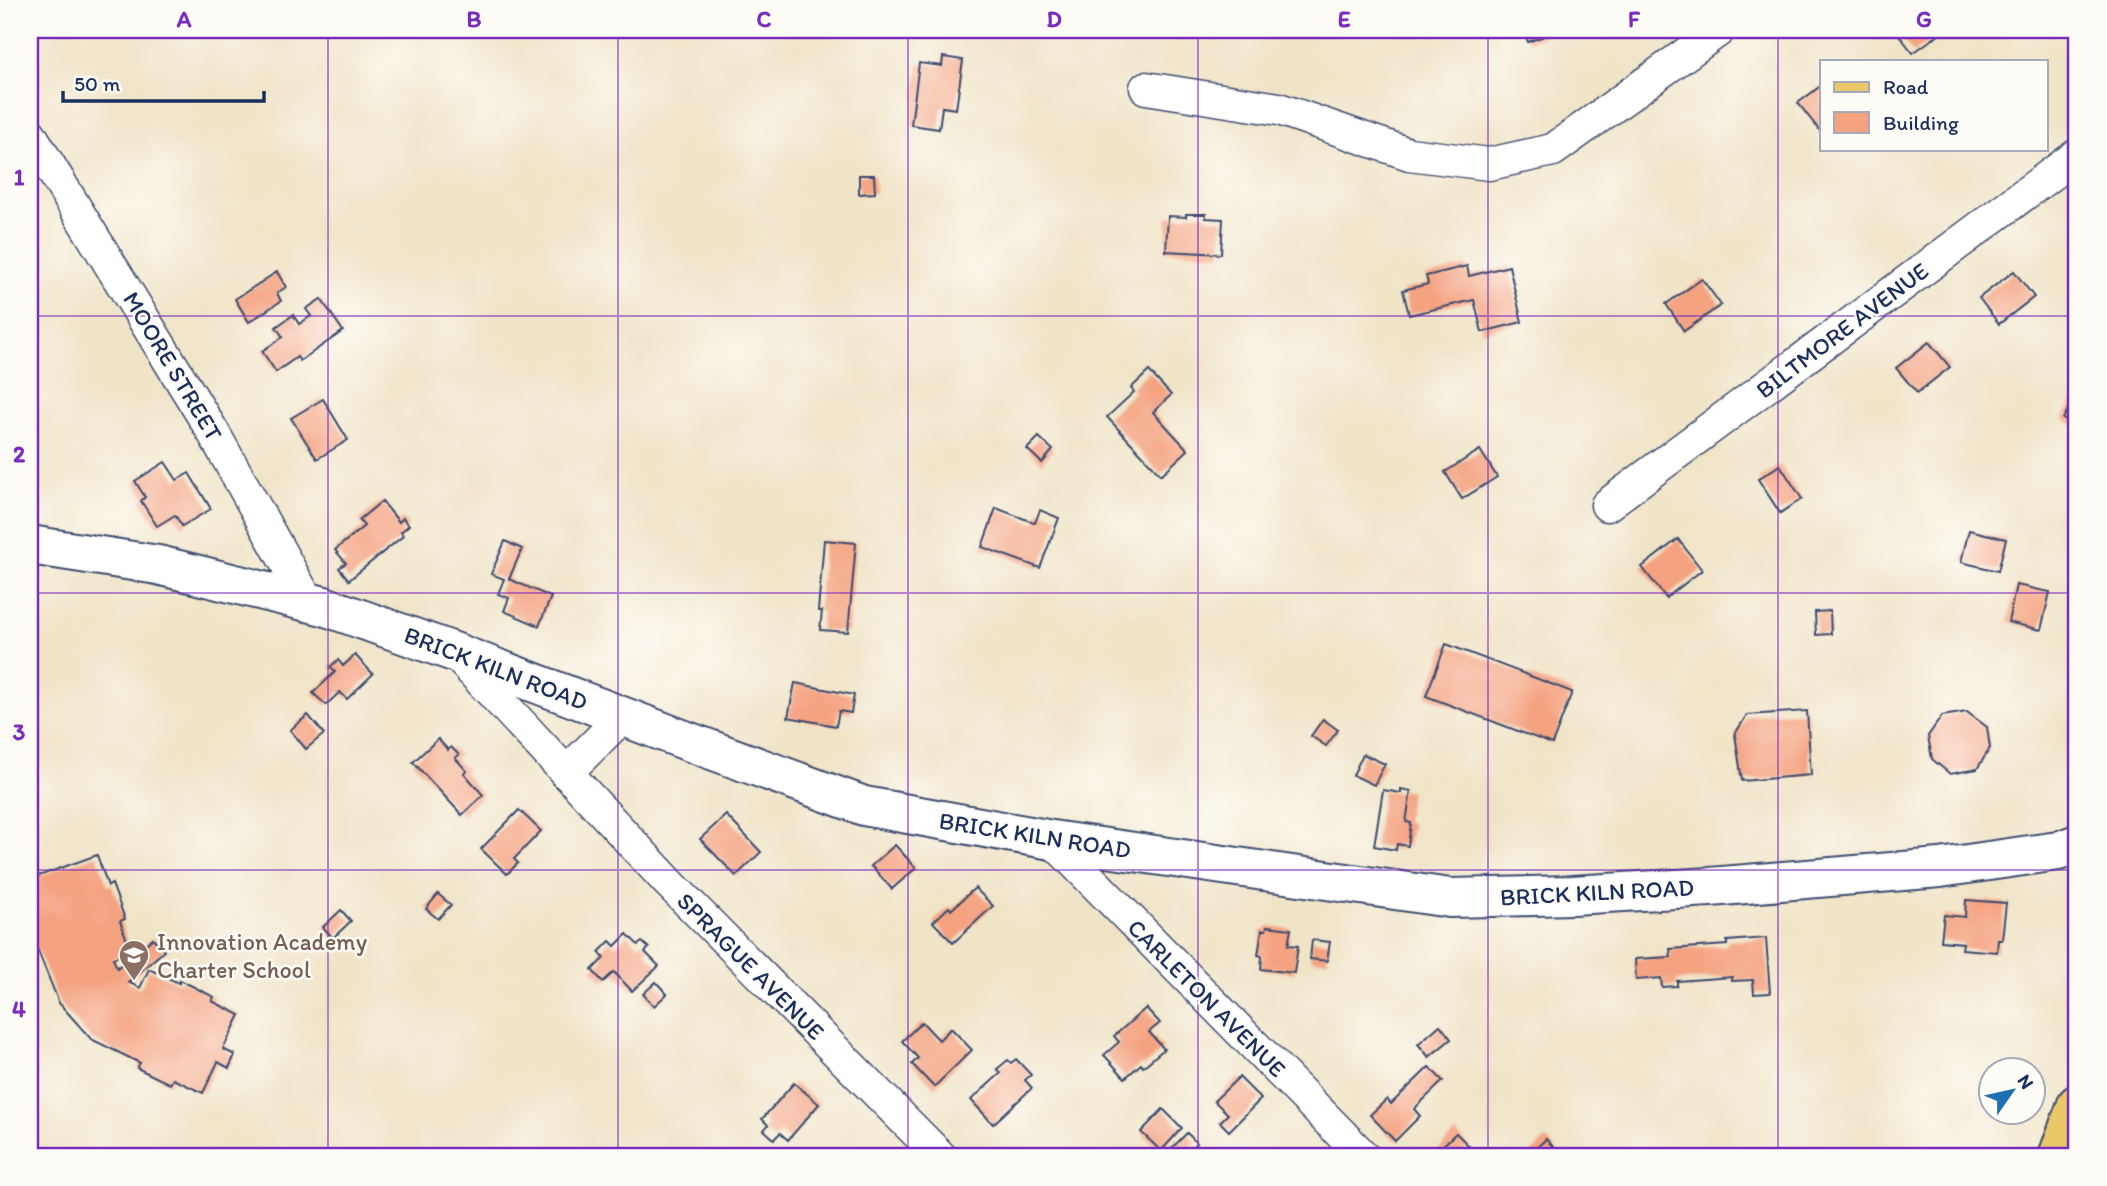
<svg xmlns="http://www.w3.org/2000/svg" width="2107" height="1186" viewBox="0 0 2107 1186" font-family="Itim,sans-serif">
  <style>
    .building { fill: #f4a280 }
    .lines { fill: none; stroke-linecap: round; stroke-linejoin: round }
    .minor-casing { stroke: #3b4a6e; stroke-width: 35 }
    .tertiary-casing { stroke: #3b4a6e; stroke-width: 42 }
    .primary-casing { stroke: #3b4a6e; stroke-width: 42 }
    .minor { stroke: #fff; stroke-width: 32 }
    .tertiary { stroke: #fff; stroke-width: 38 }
    .primary { stroke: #eac769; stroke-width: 38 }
    .grid { fill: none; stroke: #7b2cbf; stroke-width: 2; stroke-opacity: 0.55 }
    .labels { text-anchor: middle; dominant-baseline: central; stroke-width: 5; stroke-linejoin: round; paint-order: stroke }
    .street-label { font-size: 24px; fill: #1b2f5e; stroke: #fdfcf7 }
    .education-label { font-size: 24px; fill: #785e54; stroke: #fdfcf7; text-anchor: start }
    .neatline { fill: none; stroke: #7b2cbf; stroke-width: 2.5 }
    .grid-label { font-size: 23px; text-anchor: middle; font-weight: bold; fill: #7b2cbf }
  </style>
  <rect width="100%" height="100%" fill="#fdfcf7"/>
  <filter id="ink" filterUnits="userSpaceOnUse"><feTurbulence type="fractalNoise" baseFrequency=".0143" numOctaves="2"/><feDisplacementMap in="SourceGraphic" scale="14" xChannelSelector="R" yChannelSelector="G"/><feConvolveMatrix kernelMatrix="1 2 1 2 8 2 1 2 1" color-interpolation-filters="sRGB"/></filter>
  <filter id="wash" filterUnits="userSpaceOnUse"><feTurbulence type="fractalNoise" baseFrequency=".00686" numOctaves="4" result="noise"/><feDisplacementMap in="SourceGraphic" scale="28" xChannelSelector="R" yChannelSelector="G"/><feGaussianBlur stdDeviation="1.57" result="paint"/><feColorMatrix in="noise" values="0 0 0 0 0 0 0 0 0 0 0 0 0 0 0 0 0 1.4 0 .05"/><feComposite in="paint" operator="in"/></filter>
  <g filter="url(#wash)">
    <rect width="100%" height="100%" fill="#f0e4c7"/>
    <g id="blocks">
      <g class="building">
        <polygon points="1523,30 1560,30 1528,42"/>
        <polygon points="1895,30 1945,30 1913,53"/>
        <polygon points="943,57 963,60 956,109 942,107 939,129 911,125 919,63 942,66"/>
        <polygon points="1822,85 1822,129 1820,131 1798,103"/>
        <polygon points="859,175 874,175 875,193 859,194"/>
        <polygon points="1186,214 1206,214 1206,218 1223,219 1221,254 1166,251 1168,216 1186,217"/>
        <polygon points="1467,266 1469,276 1509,266 1522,322 1482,332 1474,300 1409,315 1403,290 1428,284 1426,276"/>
        <polygon points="2014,271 2034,297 1999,324 1979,298"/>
        <polygon points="277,272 286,287 277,293 281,301 249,322 235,299"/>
        <polygon points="1702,279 1721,305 1684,331 1666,304"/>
        <polygon points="321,299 343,331 300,361 297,357 276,372 262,351 283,337 276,327 293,315 299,324 311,316 306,309"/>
        <polygon points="1929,342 1950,367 1917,393 1896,368"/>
        <polygon points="1149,371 1171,395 1153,412 1188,450 1161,475 1107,417 1134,392 1131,388"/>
        <polygon points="2077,393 2077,427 2063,419"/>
        <polygon points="323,399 348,440 317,459 291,418"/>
        <polygon points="1039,437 1053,450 1042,463 1027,449"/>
        <polygon points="1480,450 1497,477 1462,499 1445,472"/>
        <polygon points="165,462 177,480 189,473 211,509 182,526 175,515 157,526 141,501 145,497 135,481"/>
        <polygon points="1780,465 1802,499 1780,513 1758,479"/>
        <polygon points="382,501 399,522 403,518 409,525 401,532 403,536 349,580 339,568 346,563 335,550 364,526 359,520"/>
        <polygon points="996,508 1035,523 1040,510 1059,518 1040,568 982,547"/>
        <polygon points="1969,530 2006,539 1998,571 1961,562"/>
        <polygon points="1678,539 1702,570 1666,598 1642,567"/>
        <polygon points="824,540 856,543 848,632 820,630 822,611 818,611"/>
        <polygon points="505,541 522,549 509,579 551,597 539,626 504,611 509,598 498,594 504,579 491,574"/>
        <polygon points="2016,585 2050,592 2041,630 2008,622"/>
        <polygon points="1830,611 1831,634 1816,635 1815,612"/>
        <polygon points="1446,644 1572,692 1552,744 1426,696"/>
        <polygon points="355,655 373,674 347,699 340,692 326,705 313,693 335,672 330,667 338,660 343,666"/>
        <polygon points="795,683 854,695 851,713 839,711 836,726 788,717"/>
        <polygon points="1807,711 1811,775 1742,781 1735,734 1747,715"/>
        <polygon points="1967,712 1987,727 1990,748 1977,769 1950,774 1932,759 1928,736 1942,716"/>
        <polygon points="308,715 324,734 306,749 290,730"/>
        <polygon points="1323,719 1338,730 1326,746 1311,736"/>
        <polygon points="438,739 448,750 451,747 459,755 455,758 467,771 464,773 483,795 462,815 413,762"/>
        <polygon points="1363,754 1385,764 1374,785 1353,775"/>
        <polygon points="1401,789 1411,791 1406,822 1411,823 1408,846 1397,844 1396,850 1374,846 1383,790 1401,793"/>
        <polygon points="519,810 541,831 514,859 518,863 507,874 481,849"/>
        <polygon points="726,815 761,852 736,876 700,839"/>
        <polygon points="895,845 916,868 892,889 871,866"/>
        <polygon points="97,855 108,886 112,884 125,919 120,921 131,951 113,958 117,968 153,938 164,951 128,982 140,988 149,969 179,983 180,980 214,997 212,1001 240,1015 223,1049 235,1055 229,1068 218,1062 203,1093 173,1079 170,1084 137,1068 140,1063 91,1039 59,1003 38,951 34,952 30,942 30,879"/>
        <polygon points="975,888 993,906 953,943 933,922 949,907 951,910"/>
        <polygon points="438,894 451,905 438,919 426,909"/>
        <polygon points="1966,900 2006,903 2002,940 1998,940 1997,952 1962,949 1963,943 1941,941 1944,915 1965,917"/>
        <polygon points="341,910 351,921 333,938 323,927"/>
        <polygon points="1267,926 1291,929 1288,945 1298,946 1294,973 1261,969 1262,956 1258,955 1262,930 1266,930"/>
        <polygon points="627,934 638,945 642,942 649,948 645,952 659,966 632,991 614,972 603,982 592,970 604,958 599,952 610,941 615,946"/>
        <polygon points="1766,938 1770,993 1754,994 1753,980 1732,981 1732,977 1677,981 1677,986 1662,987 1661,978 1636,980 1635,959 1671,957 1670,949 1727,945 1727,941"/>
        <polygon points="1312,940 1330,942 1327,961 1310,959"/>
        <polygon points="656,982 667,994 654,1006 643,994"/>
        <polygon points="1146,1008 1160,1023 1149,1032 1164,1049 1143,1067 1141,1064 1125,1078 1104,1055 1119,1042 1114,1036"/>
        <polygon points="922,1022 939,1040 951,1028 972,1050 934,1087 912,1064 918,1058 902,1041"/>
        <polygon points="1440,1025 1451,1039 1429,1057 1418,1044"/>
        <polygon points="1016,1059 1031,1075 1025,1080 1032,1088 993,1124 971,1100 1001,1073 997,1069 1008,1060 1011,1063"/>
        <polygon points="1429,1067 1443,1081 1414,1109 1420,1116 1395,1141 1370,1115 1387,1099 1391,1104"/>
        <polygon points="1239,1077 1261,1099 1229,1131 1220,1122 1228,1114 1214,1101"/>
        <polygon points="794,1083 819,1104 788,1140 780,1133 774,1139 764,1130 768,1125 762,1119"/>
        <polygon points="1163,1109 1182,1128 1161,1151 1141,1132"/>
        <polygon points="1187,1133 1197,1143 1184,1156 1169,1156 1166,1154"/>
        <polygon points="1456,1133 1469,1146 1458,1156 1432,1156"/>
        <polygon points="1546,1139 1556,1150 1549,1156 1534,1156 1531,1153"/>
      </g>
    </g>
  </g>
  <g filter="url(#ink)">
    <use href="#blocks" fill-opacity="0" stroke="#3b4a6e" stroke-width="2"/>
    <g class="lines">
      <g class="minor-casing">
        <g id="minor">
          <polyline points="1146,88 1279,109 1409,154 1489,164 1553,150 1719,30"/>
          <polyline points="30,134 213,432 308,602"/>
          <polyline points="1607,505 2077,155"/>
          <polyline points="455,653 670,884 940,1156"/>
          <polyline points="566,773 623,716"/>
          <polyline points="1052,840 1363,1156"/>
        </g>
      </g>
      <g class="tertiary-casing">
        <polyline id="tertiary" points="30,545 158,565 324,606 454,652 682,739 864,806 1052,840 1450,898 1572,895 1710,887 1940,868 2058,851 2077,844"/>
      </g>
      <g class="primary-casing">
        <polyline id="primary" points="2058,1156 2077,1104"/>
      </g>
      <use href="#minor" class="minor"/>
      <use href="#tertiary" class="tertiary"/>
      <use href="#primary" class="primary"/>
    </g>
  </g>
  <path class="grid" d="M328,30V1156M618,30V1156M908,30V1156M1198,30V1156M1488,30V1156M1778,30V1156M30,316H2077M30,593H2077M30,870H2077"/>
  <defs>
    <g id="school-pin" transform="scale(1.575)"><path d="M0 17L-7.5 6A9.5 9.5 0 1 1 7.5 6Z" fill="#8d6e63" stroke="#fdfcf7"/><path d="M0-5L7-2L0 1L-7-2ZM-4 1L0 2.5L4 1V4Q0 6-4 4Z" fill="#fff"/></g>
  </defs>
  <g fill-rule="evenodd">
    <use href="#school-pin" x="134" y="955"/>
  </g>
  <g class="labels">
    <g class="street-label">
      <text transform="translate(1842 330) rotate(-37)">BILTMORE AVENUE</text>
      <text transform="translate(173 366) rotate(59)">MOORE STREET</text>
      <text transform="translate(496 668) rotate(21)">BRICK KILN ROAD</text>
      <text transform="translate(1035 835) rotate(9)">BRICK KILN ROAD</text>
      <text transform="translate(1597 892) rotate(-3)">BRICK KILN ROAD</text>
      <text transform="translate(751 966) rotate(45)">SPRAGUE AVENUE</text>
      <text transform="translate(1207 998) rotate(45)">CARLETON AVENUE</text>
    </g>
    <g class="education-label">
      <text x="157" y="941">Innovation Academy<tspan x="157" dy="28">Charter School</tspan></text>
    </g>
  </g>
  <rect width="2107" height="1186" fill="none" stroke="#fdfcf7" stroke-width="77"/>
  <rect x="1820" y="60" width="228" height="91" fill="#fdfcf7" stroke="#a3aaba" stroke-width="2"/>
  <rect x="1834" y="82" width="35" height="10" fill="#eac769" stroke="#a3aaba" stroke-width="2"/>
  <text x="1883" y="94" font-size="21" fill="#1b2f5e">Road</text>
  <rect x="1834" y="112" width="35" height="21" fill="#f4a280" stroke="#a3aaba" stroke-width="2"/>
  <text x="1883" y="130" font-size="21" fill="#1b2f5e">Building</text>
  <g transform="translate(2012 1091) rotate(56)"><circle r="33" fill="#fdfcf7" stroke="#a3aaba" stroke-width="2"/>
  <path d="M0-5L12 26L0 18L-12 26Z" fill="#1f6fb2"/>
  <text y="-10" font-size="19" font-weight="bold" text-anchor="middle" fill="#1b2f5e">N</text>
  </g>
  <path d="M63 91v10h201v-10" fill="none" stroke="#1b2f5e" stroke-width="3.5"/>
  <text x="74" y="91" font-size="21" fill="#1b2f5e" stroke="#fdfcf7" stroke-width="5" paint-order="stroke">50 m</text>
  <rect x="38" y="38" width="2030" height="1110" class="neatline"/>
  <g class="grid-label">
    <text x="184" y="27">A</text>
    <text x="474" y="27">B</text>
    <text x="764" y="27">C</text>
    <text x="1054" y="27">D</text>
    <text x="1344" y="27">E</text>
    <text x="1634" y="27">F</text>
    <text x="1924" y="27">G</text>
    <text x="19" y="185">1</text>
    <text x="19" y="462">2</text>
    <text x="19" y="740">3</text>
    <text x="19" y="1017">4</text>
  </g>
</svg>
